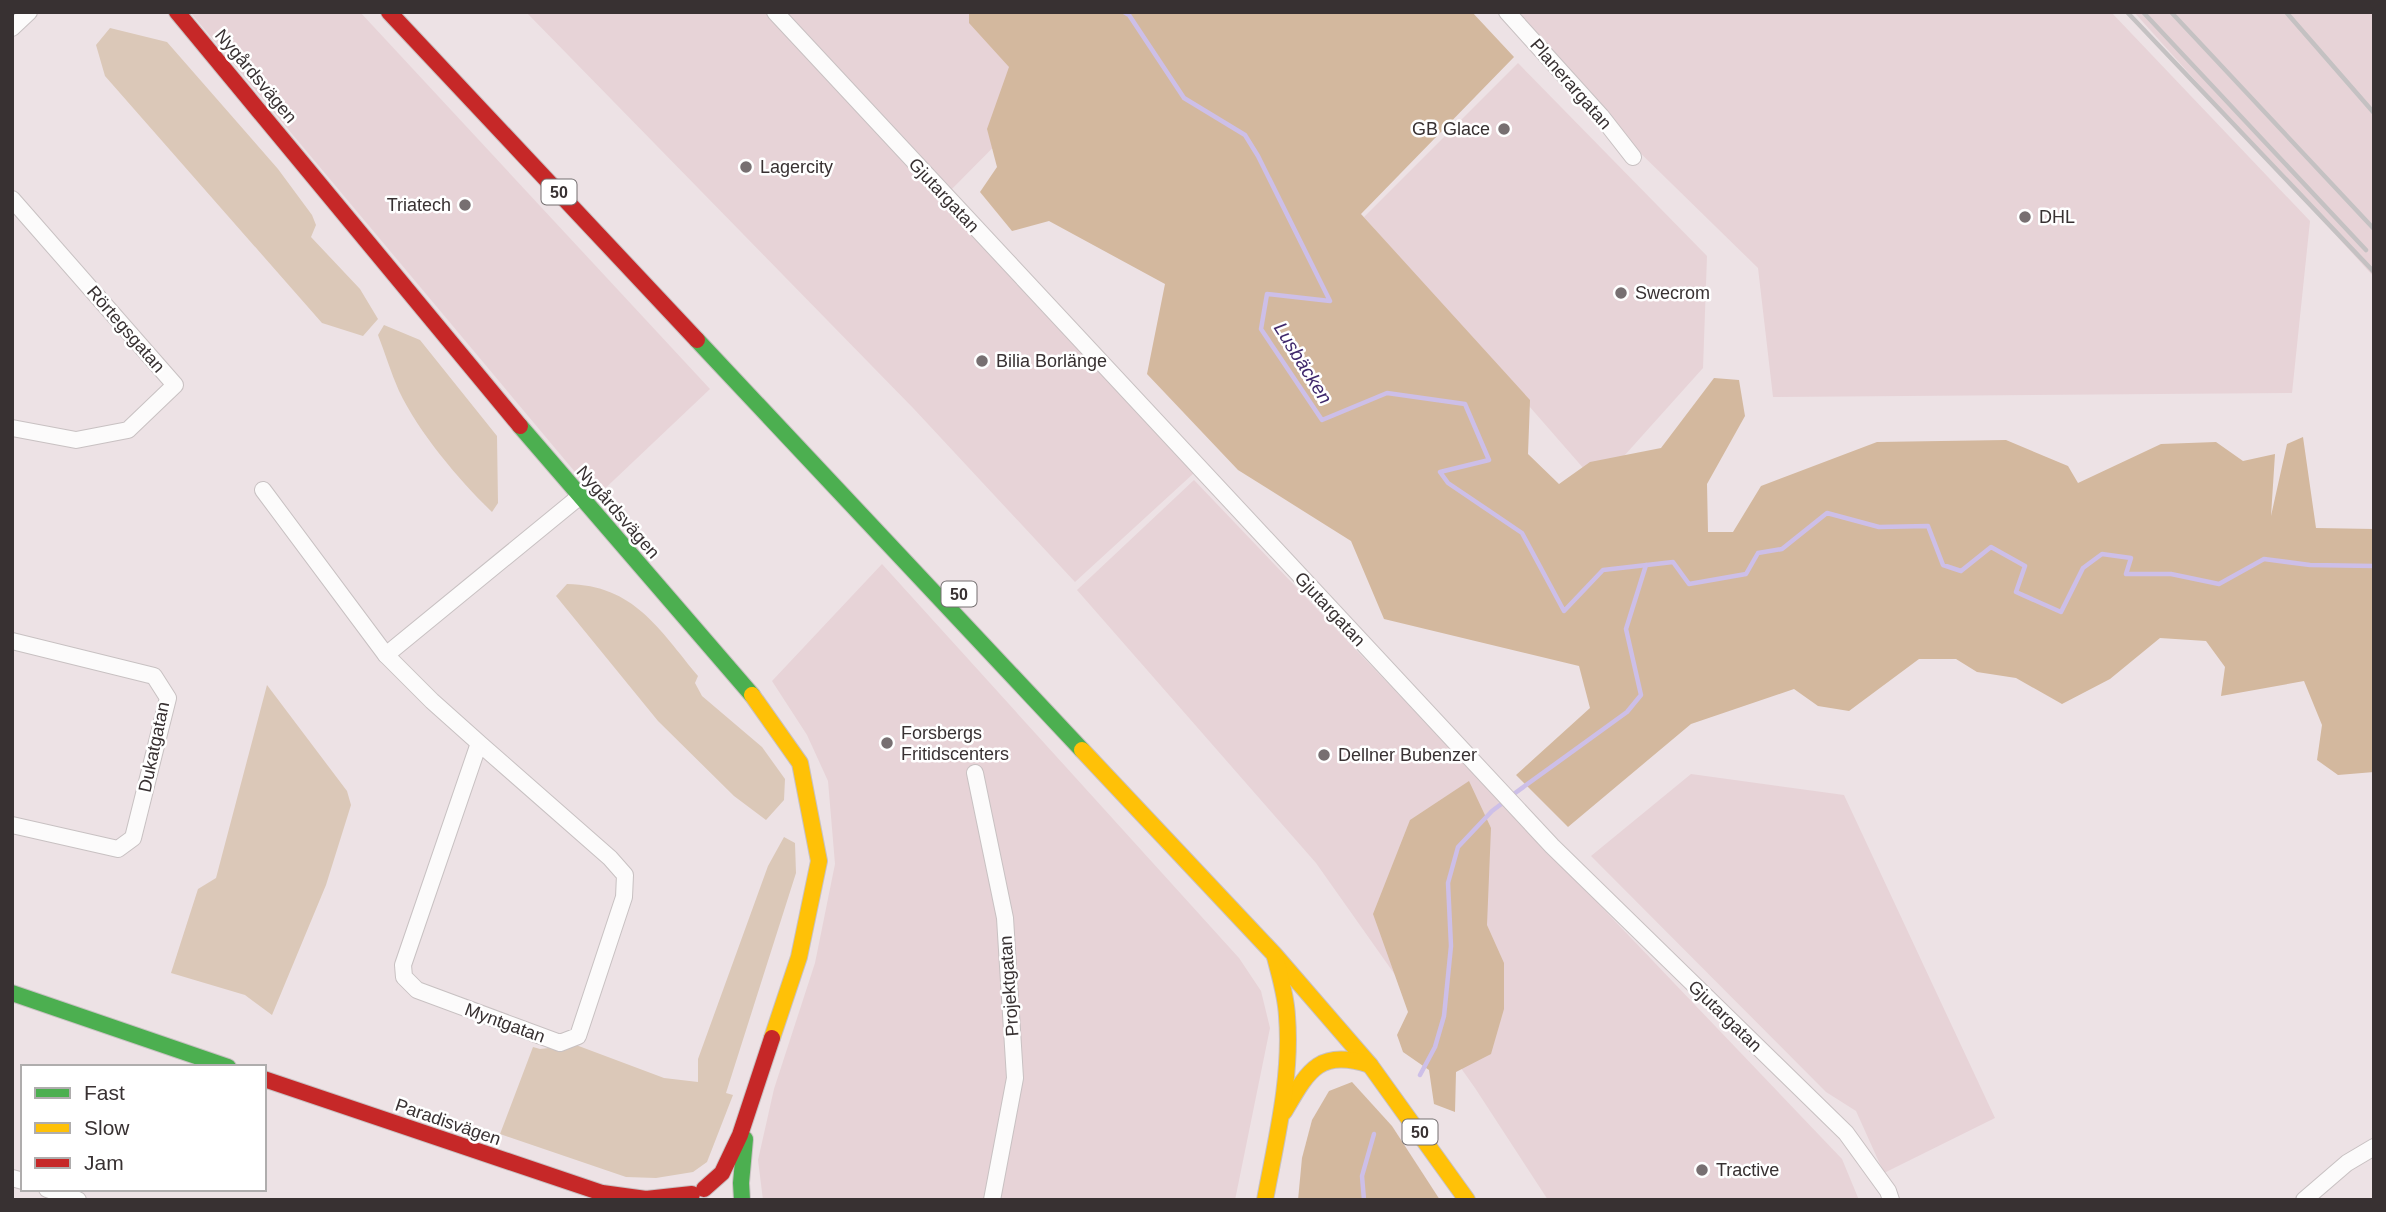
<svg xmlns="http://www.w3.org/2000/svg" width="2386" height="1212" viewBox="0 0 2386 1212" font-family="Helvetica,sans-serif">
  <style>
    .built { fill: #e7d3d7 }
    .green { fill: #dbc8b8 }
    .forest { fill: #d3b89e }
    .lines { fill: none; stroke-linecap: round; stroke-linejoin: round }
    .stream { stroke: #cdbfe8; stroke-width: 4.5 }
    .street-casing { stroke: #c8c1c2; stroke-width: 18 }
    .fast-casing { stroke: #c8c1c2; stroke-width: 18 }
    .slow-casing { stroke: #c8c1c2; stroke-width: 18 }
    .jam-casing { stroke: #c8c1c2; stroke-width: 18 }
    .street { stroke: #fcfbfb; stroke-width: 16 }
    .fast { stroke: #4caf50; stroke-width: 16 }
    .slow { stroke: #ffc107; stroke-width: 16 }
    .jam { stroke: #c62828; stroke-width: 16 }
    .rail { stroke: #c4c1c2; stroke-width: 4.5 }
    .poi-dot { fill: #776f71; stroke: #fff; stroke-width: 2.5 }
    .labels { text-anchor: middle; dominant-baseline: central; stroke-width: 5; stroke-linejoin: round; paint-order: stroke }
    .shield { fill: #fff; stroke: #746f70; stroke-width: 2 }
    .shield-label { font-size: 16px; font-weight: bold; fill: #383132 }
    .street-label { font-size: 18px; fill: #383132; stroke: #fff }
    .poi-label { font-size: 18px; fill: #383132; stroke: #fff; text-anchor: start }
    .water-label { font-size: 19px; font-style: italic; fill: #40286c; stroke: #fff }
  </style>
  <rect width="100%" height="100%" fill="#ede2e5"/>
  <g class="built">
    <polygon points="190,12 360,12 710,389 596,497"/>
    <polygon points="526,12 982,12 1048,92 946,195 1194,473 1075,582 914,409"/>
    <polygon points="1507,12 2111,12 2310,221 2292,393 1773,397 1758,268 1584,98"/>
    <polygon points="2134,12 2374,12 2374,277 2220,108"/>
    <polygon points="1518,63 1707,256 1703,368 1598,485 1364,217"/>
    <polygon points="1194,480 1842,1159 1859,1200 1548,1200 1475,1088 1316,863 1077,590"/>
    <polygon points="882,564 1239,958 1261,991 1270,1028 1235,1200 763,1200 758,1160 774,1089 815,963 835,864 828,781 807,735 772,681"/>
    <polygon points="1691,774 1844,795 1995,1118 1884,1173 1856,1111 1826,1092 1591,856"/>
  </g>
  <g class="green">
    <polygon points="110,28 167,42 278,169 312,215 316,225 311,237 360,289 378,319 363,336 322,323 105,76 96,45"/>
    <path d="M384,325L420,340L497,436L498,503L492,512C459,480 419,433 399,391C391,373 385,353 378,335Z"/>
    <path d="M567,584C634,585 659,629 698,676L695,683L702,696L762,747L785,779L784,800L766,820L734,796L658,721L556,596Z"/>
    <polygon points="267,685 347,791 351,805 326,885 272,1015 245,995 171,973 198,889 216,878"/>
    <polygon points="784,837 795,843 796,873 726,1093 733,1095 707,1162 693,1172 656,1178 626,1177 500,1134 533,1047 540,1049 576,1045 664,1078 698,1082 698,1059 768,866"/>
  </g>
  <g class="forest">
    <polygon points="969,12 1472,12 1514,57 1361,214 1530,400 1528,454 1559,484 1590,462 1661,448 1714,378 1739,380 1745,416 1707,484 1708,532 1733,532 1761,486 1877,442 2006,440 2068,466 2078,483 2161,444 2216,442 2243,461 2275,454 2271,516 2287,444 2303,437 2316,528 2374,529 2374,772 2338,775 2317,760 2322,725 2304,681 2221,696 2225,667 2206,641 2160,638 2110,679 2062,704 2016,678 1977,672 1956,659 1919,659 1849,711 1818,706 1794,689 1691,724 1568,827 1516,775 1590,708 1579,666 1384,619 1351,541 1238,470 1147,374 1165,284 1049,221 1012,231 980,192 997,167 987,129 1009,67 969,23"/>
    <polygon points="1469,781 1491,828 1487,925 1504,963 1504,1009 1491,1054 1456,1072 1455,1112 1434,1104 1429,1070 1403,1052 1397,1035 1408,1012 1373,914 1410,820"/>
    <polygon points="1352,1082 1392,1126 1440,1200 1298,1200 1302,1158 1312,1120 1329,1091"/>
  </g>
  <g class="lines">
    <g class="stream">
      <polyline points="1124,12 1129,15 1184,98 1245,135 1258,156 1330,301 1267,294 1261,329 1322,420 1387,393 1465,404 1489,460 1440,472 1448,483 1522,533 1564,611 1603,570 1673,562 1689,584 1746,574 1758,553 1782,549 1827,513 1879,527 1928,526 1943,565 1961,571 1991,547 2025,566 2016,592 2061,612 2083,568 2102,554 2131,558 2126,574 2171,574 2219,584 2264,559 2310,565 2374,566"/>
      <polyline points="1511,796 1627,712 1641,695 1626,629 1646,565"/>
      <polyline points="1420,1075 1435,1047 1444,1016 1451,946 1448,883 1458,847 1492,811 1504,802"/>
      <polyline points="1364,1200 1362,1176 1374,1134"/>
    </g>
    <g class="street-casing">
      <g id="street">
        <polyline points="775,12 1552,846 1846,1133 1888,1191 1891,1200"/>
        <polyline points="1507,12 1601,116 1633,157"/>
        <polyline points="12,28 29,12"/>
        <polyline points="12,199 175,385 128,430 76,440 12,428"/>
        <polyline points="263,490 386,655 432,701 479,743 403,965 404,977 417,990 560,1043 578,1036 624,897 625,875 610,858 479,743"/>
        <polyline points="12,641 154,676 168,698 133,838 118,849 12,825"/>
        <polyline points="386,655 579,497"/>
        <polyline points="975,773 1005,918 1015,1078 992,1200"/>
        <polyline points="12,1178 23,1181"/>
        <polyline points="47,1189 78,1200"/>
        <polyline points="2304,1200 2347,1163 2374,1147"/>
      </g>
    </g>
    <g class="fast-casing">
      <g id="fast">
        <polyline points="697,340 1082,750"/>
        <polyline points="520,426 752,695"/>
        <polyline points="12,993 228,1067"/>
        <polyline points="742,1200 741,1183 745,1139"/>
      </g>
    </g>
    <g class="slow-casing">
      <g id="slow">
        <polyline points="752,695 800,763 819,861 799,957 772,1038"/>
        <polyline points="1082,750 1274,954 1370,1065 1467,1200"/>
        <path d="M1284,1112C1308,1071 1319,1048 1370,1065"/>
        <path d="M1265,1200C1276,1140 1292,1077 1287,1016C1286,996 1280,976 1275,957"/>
      </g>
    </g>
    <g class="jam-casing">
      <g id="jam">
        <polyline points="177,12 520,426"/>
        <polyline points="389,12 697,340"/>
        <polyline points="264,1079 602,1193 646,1199 692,1194"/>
        <polyline points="704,1189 722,1173 740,1135 772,1038"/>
      </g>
    </g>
    <use href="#street" class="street"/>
    <use href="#fast" class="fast"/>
    <use href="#slow" class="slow"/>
    <use href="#jam" class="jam"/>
    <g class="rail">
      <polyline points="2127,12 2374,272"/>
      <polyline points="2143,12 2366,250"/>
      <polyline points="2171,12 2374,229"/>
      <polyline points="2286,12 2374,113"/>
    </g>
  </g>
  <g class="poi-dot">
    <circle cx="1504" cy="129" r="7"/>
    <circle cx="746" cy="167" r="7"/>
    <circle cx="465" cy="205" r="7"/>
    <circle cx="2025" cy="217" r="7"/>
    <circle cx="1621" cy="293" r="7"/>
    <circle cx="982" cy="361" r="7"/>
    <circle cx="887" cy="743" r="7"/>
    <circle cx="1324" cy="755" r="7"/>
    <circle cx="1702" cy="1170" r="7"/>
  </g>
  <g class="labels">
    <g class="shield">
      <rect x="541.5" y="179.5" width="35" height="25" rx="5"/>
      <rect x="941.5" y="581.5" width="35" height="25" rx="5"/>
      <rect x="1402.5" y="1119.5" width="35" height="25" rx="5"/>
    </g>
    <g class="shield-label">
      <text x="559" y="192">50</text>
      <text x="959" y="594">50</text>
      <text x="1420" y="1132">50</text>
    </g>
    <g class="street-label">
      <text transform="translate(256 76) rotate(50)">Nygårdsvägen</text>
      <text transform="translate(1571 84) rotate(49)">Planerargatan</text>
      <text transform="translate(944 195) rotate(47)">Gjutargatan</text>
      <text transform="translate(126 329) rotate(49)">Rörtegsgatan</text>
      <text transform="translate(618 512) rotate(49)">Nygårdsvägen</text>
      <text transform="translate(1330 609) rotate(47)">Gjutargatan</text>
      <text transform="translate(154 747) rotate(-78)">Dukatgatan</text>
      <text transform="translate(1009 986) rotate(-94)">Projektgatan</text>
      <text transform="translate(1725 1016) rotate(44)">Gjutargatan</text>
      <text transform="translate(505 1023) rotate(20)">Myntgatan</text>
      <text transform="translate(448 1122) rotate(19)">Paradisvägen</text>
    </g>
    <g class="poi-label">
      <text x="1490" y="129" text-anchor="end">GB Glace</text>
      <text x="760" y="167">Lagercity</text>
      <text x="451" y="205" text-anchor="end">Triatech</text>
      <text x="2039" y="217">DHL</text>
      <text x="1635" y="293">Swecrom</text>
      <text x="996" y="361">Bilia Borlänge</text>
      <text x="901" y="733">Forsbergs<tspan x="901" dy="21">Fritidscenters</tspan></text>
      <text x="1338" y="755">Dellner Bubenzer</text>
      <text x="1716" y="1170">Tractive</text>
    </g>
    <g class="water-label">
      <text transform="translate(1303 363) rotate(58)">Lusbäcken</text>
    </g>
  </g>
  <rect width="2386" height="1212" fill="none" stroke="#383132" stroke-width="28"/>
  <rect x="21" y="1065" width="245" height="126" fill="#ffffff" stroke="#afadad" stroke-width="2"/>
  <rect x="35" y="1088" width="35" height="10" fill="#4caf50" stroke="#afadad" stroke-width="2"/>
  <text x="84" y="1100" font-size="21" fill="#383132">Fast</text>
  <rect x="35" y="1123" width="35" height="10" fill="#ffc107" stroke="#afadad" stroke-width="2"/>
  <text x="84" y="1135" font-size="21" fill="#383132">Slow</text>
  <rect x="35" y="1158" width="35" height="10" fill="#c62828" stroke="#afadad" stroke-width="2"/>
  <text x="84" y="1170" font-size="21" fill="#383132">Jam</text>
</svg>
